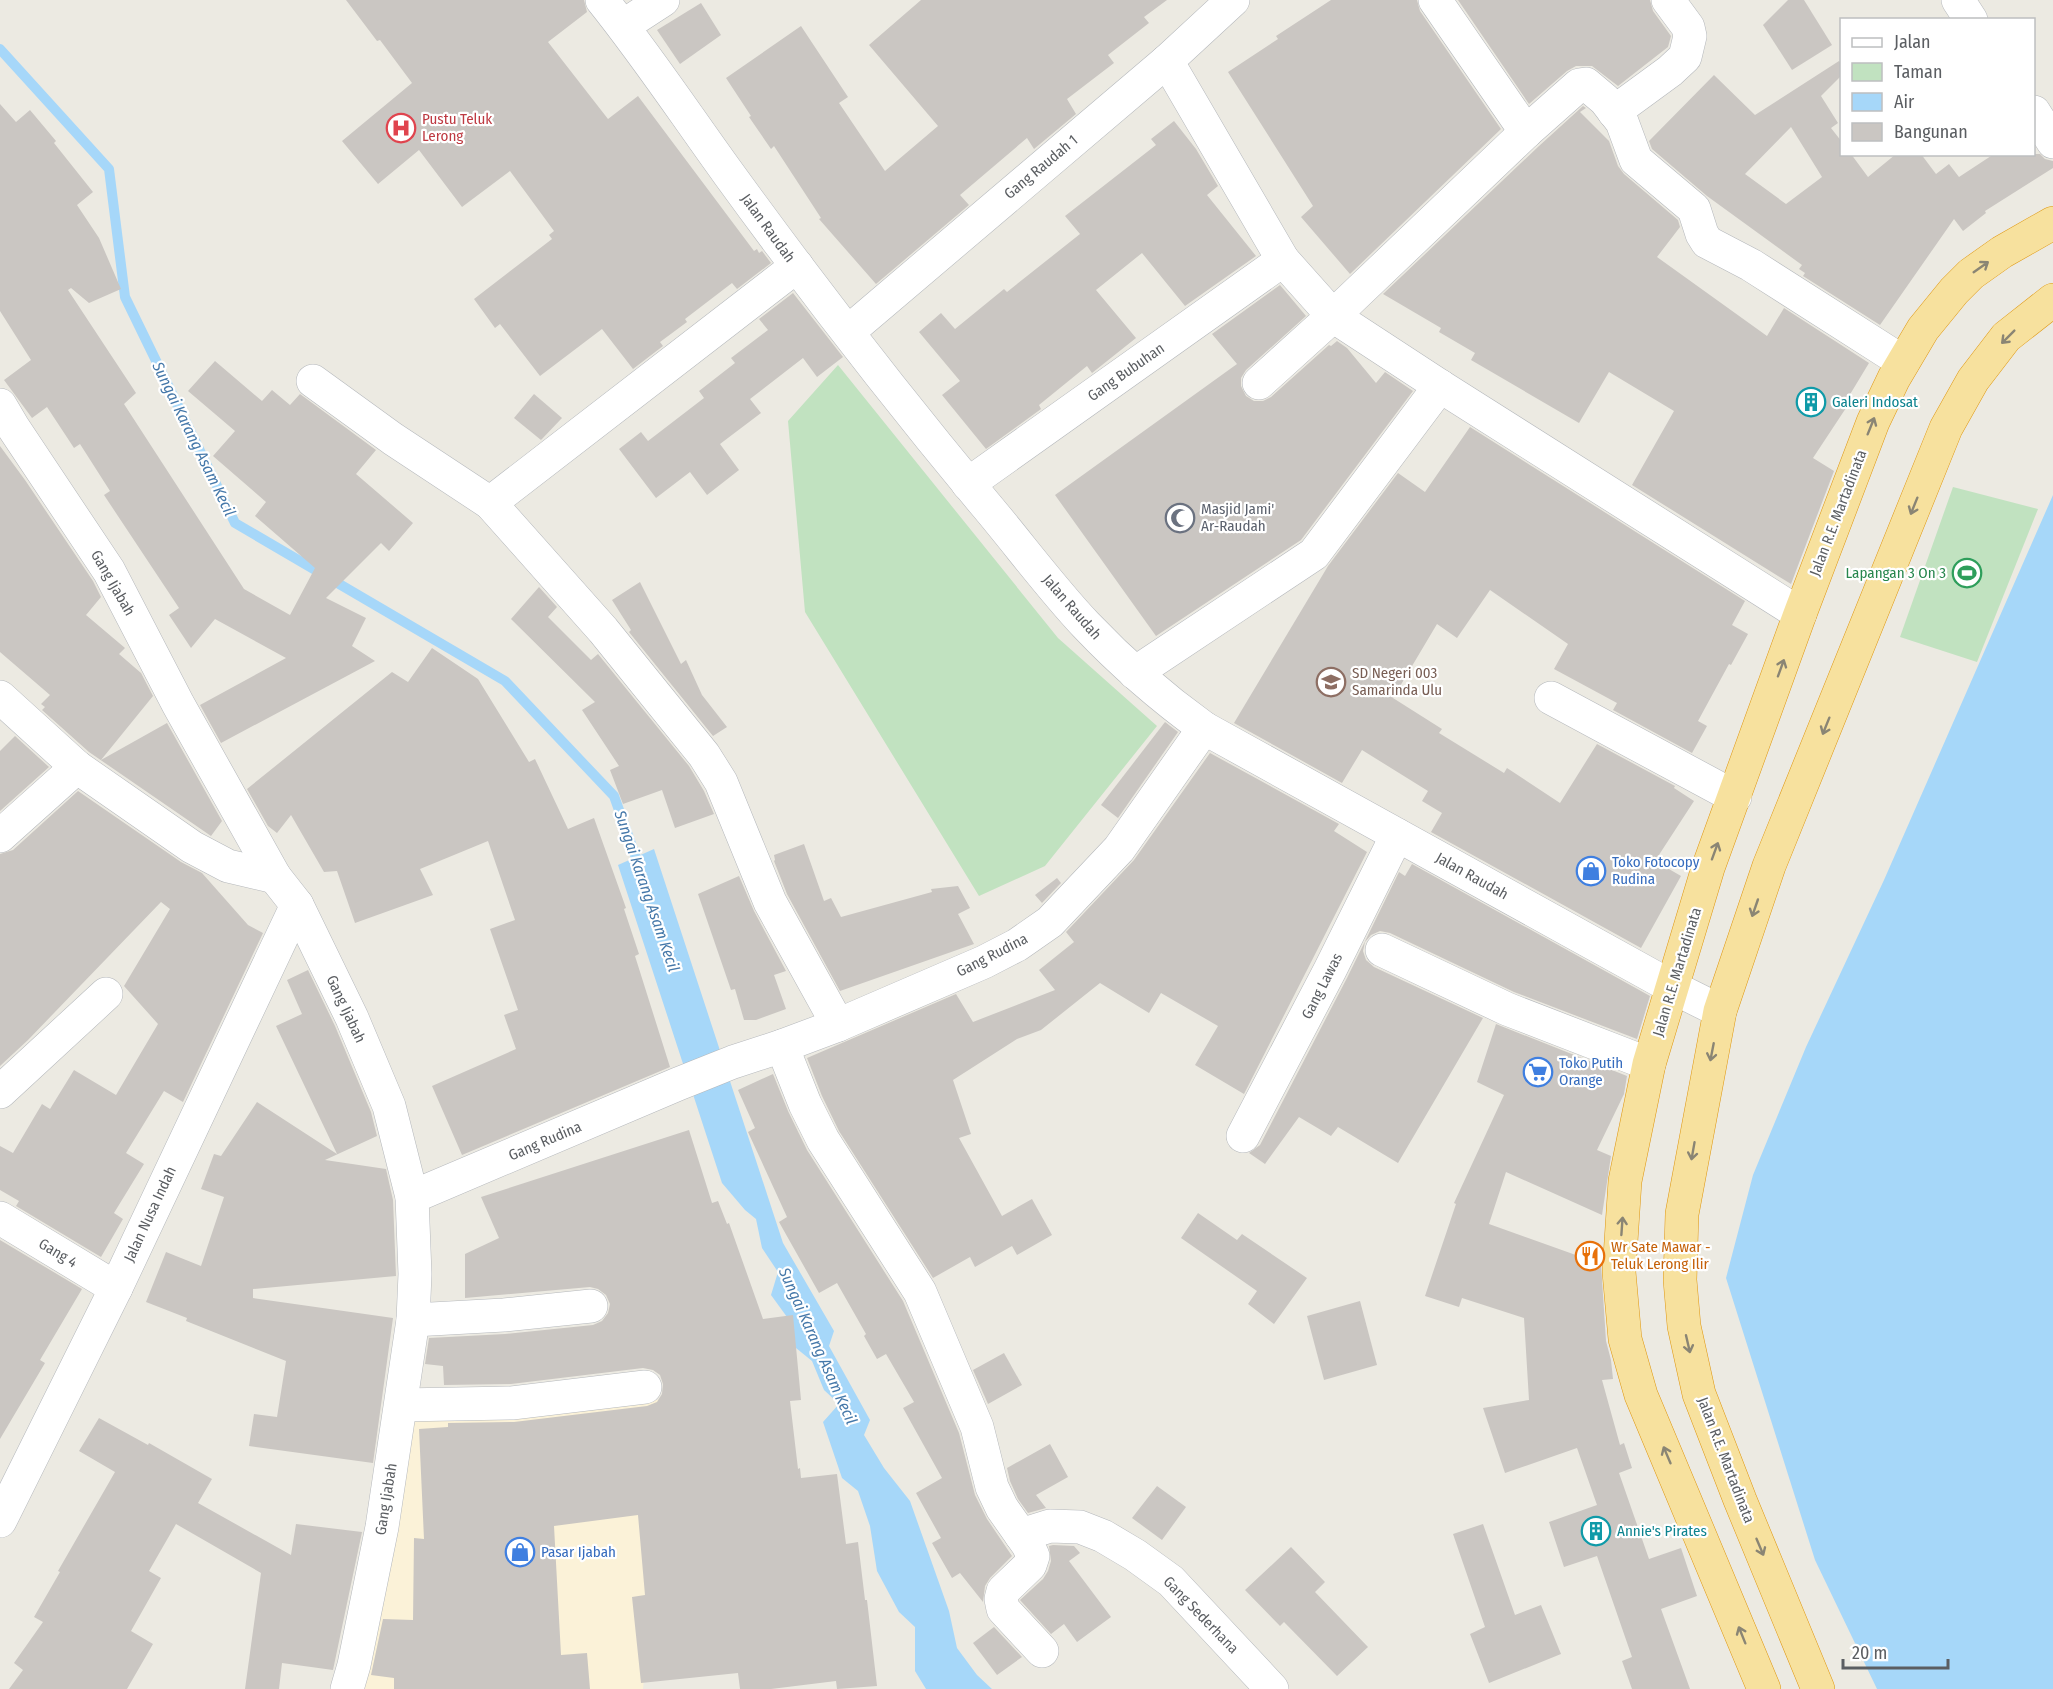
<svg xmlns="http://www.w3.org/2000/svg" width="2053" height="1689" viewBox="0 0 2053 1689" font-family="'Fira Sans Condensed',sans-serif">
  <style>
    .commercial { fill: #fbf2d8 }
    .green { fill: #c1e2c0 }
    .water { fill: #a6d7f9 }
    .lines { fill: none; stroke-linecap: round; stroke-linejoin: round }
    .stream { stroke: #a6d7f9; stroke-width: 10 }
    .building { fill: #cac6c2; fill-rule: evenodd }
    .minor-casing { stroke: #b5b8bc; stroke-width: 34 }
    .trunk-casing { stroke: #df9710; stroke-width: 34 }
    .minor { stroke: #fff; stroke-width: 33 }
    .trunk { stroke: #f7e19e; stroke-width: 33 }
    .oneway { stroke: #8a8574 }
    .labels { text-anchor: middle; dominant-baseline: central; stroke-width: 4.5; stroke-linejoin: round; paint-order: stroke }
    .health-label { font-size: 15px; fill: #be3a42; stroke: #fff; text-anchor: start }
    .street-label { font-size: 15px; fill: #5b5e62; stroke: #fff }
    .culture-label { font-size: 15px; fill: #0d838f; stroke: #fff; text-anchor: start }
    .worship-label { font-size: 15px; fill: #5b616d; stroke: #fff; text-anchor: start }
    .leisure-label { font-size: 15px; fill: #27864d; stroke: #fff; text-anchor: end }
    .education-label { font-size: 15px; fill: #785e54; stroke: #fff; text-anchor: start }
    .shop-label { font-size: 15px; fill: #366cbe; stroke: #fff; text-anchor: start }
    .food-label { font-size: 15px; fill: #c56008; stroke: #fff; text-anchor: start }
    .water-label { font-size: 16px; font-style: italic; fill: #4578a9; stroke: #fff }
  </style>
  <rect width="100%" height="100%" fill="#eceae2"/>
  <polygon class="commercial" points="671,1399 643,1689 353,1689 415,1416"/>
  <g class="green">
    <polygon points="838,365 1058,638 1157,726 1045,866 979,896 805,612 788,421"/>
    <polygon points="1953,487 2038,509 1977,662 1900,637"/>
  </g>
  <g class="water">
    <polygon points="2053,495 2053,1689 1877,1689 1815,1560 1726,1278 1753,1175 1806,1047 1884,880"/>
    <polygon points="654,849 783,1243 834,1331 829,1346 870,1420 864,1435 884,1468 910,1501 949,1611 957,1648 977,1675 992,1689 926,1689 915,1671 915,1627 899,1612 877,1571 870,1526 858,1491 842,1478 823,1422 839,1404 824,1390 812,1361 796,1348 787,1317 771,1295 778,1272 762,1248 756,1219 745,1210 722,1183 618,865"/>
  </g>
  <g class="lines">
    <polyline class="stream" points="0,49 109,169 125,297 235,523 505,681 614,796 640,869"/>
  </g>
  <g class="building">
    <polygon points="346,0 584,0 587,12 548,42 608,119 638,96 754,251 757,249 759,253 762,251 771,263 737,289 732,283 685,319 687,322 660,342 663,346 633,369 602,329 540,376 500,324 495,328 474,299 552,239 549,235 554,231 510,171 462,207 419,150 378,184 342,141 412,83 380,40 377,41"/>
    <polygon points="921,0 1167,0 1144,17 1149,23 1108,55 1114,63 1067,99 1076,114 1034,149 1027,138 960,195 969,205 876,284 819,219 821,218 774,146 771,149 749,117 751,116 726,78 801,26 848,97 839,103 885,171 938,126 869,45"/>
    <polygon points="1331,0 1417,0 1420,11 1501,129 1350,274 1301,217 1313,206 1228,72 1278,39 1276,36"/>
    <polygon points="1458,0 1650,0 1653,11 1671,36 1668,47 1618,86 1592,66 1576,66 1567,71 1529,104"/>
    <polygon points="1788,0 1804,0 1832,45 1792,70 1763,25"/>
    <polygon points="701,3 721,35 680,64 657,30"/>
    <path d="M1839,61L1842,64V75L1821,96L1838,123L1831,128L1842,142V154H1851L1868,177L1896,154H1921L1936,174L1949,164L1959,177L1994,154H2040L2045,159L2053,161V168L1985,211L1986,213L1963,231L1954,219L1880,325L1803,276L1805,273L1799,269L1802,265L1707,196L1652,149L1649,141L1714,75L1755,115ZM1791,127L1822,177L1786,204L1745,174Z"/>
    <polygon points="0,104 16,122 30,110 56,141 54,143 93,192 77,205 99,238 121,289 89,303 71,288 68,290 136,393 124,404 244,589 290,615 315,568 255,516 266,502 213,456 235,431 188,391 215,361 262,401 272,390 290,405 300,394 376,450 356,474 413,523 389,551 381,543 326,598 366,618 352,646 375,661 221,743 200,705 286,658 215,619 191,648 169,615 179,608 104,495 110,491 80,444 74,448 47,407 32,418 4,380 31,360 0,311"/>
    <polygon points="1583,106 1586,108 1580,112 1609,141 1618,166 1624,174 1678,220 1680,227 1657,257 1767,336 1784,308 1869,363 1843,406 1846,408 1813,458 1834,471 1791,584 1632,485 1674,411 1609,372 1579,423 1471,360 1475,353 1439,332 1441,328 1383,294 1539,146"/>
    <polygon points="1174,121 1196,149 1218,186 1207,195 1256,256 1185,306 1142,253 1096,290 1136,338 1092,373 1087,366 1039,405 1041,409 986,449 942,395 960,381 919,332 941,313 955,329 1004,289 1007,292 1080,234 1065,216 1156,145 1151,139"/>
    <polygon points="1280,285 1306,316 1246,370 1241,378 1241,386 1246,396 1254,401 1263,401 1271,397 1329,345 1331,346 1337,341 1347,348 1376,383 1385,372 1413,391 1301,540 1156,636 1055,495 1237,364 1212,334"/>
    <polygon points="793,293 843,357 817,377 803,358 750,399 761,413 720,444 739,470 707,495 690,472 656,498 619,449 641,432 648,441 704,398 699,391 735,363 731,358 768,330 759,319"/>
    <polygon points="534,394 562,418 541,440 514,418"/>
    <polygon points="1470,427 1745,601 1732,625 1748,634 1731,665 1729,664 1698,721 1707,726 1692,753 1613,710 1617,703 1554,669 1568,644 1490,590 1457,638 1437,624 1393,698 1442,729 1439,733 1504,773 1507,768 1560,803 1597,744 1675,786 1674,788 1694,801 1655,861 1681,876 1641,948 1431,832 1442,813 1422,801 1428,791 1362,750 1342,783 1234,723 1328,566 1398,473 1425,492"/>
    <polygon points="0,446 25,480 93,581 101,597 86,615 125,648 119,654 141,673 153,696 101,760 167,723 222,821 211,836 89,752 42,710 45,707 41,704 50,695 0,652"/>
    <polygon points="640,582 681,664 686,660 702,695 727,727 713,736 629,632 631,630 612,600"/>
    <polygon points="539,587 557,607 548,617 591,660 598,654 689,766 704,791 714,814 675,828 662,790 623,804 610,770 619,766 582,710 595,702 511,619"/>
    <polygon points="432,648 478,679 529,762 535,759 568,829 594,818 626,908 624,909 639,954 635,956 670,1067 462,1155 432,1086 516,1049 504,1015 518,1010 490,929 515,920 488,841 420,869 433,895 355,923 337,871 324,872 291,815 277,833 268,826 247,789 392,672 408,682"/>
    <polygon points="1165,722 1178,732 1118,818 1101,805"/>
    <polygon points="15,736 49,767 0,811 0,751"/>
    <polygon points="1210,753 1339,824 1334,831 1367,852 1244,1094 1195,1065 1218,1026 1161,993 1149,1013 1100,983 1041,1030 1017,1039 953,1080 971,1134 959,1138 1002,1216 1032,1199 1052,1235 1017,1255 1012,1246 975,1267 970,1257 933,1278 839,1131 822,1096 807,1058 956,994 973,1022 1055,990 1039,970 1074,942 1066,932 1134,860"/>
    <polygon points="78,791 181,862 202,873 248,925 263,933 183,1102 164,1091 126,1153 144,1164 114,1213 123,1219 101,1257 16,1206 19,1201 0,1190 0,1146 13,1153 42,1104 50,1109 74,1070 116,1095 158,1024 124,986 170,909 161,902 28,1040 0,1066 0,854 13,850"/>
    <polygon points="804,844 824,901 831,898 841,917 932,892 931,889 958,886 970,908 958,914 974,944 840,991 787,894 774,861 775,860 774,855"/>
    <polygon points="1412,864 1650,996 1637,1039 1514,992 1390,933 1380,931 1371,935 1365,942 1363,951 1366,960 1374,967 1483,1018 1398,1163 1338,1127 1331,1136 1299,1117 1265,1164 1249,1153 1260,1145 1347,978 1399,872 1405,876"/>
    <polygon points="739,876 754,911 786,971 774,975 786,1009 756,1020 744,1020 735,989 731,990 698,894"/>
    <polygon points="1057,878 1061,883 1042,903 1035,895"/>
    <polygon points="308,970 335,1026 371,1112 377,1136 325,1160 386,1169 393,1200 396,1276 253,1289 253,1298 393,1318 373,1463 249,1446 254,1414 277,1417 286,1361 186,1321 187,1318 146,1302 166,1252 201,1266 224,1197 201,1189 214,1154 221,1156 257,1102 337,1154 276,1026 302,1014 287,980"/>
    <polygon points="1496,1024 1627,1076 1624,1094 1597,1150 1611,1156 1602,1215 1506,1172 1489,1224 1601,1264 1606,1341 1611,1360 1613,1379 1602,1380 1620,1445 1624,1443 1632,1468 1619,1473 1649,1559 1681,1548 1697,1596 1661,1609 1690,1689 1632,1689 1622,1661 1632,1657 1597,1556 1564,1567 1549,1522 1597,1505 1577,1448 1505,1473 1483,1408 1529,1400 1524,1318 1462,1298 1459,1307 1425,1296 1456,1204 1454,1203 1504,1095 1477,1082"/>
    <polygon points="773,1074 788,1111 807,1150 903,1301 959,1433 975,1495 987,1519 1012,1556 990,1578 985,1586 983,1602 960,1573 952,1578 932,1543 941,1538 916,1493 942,1478 903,1408 914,1402 886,1354 877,1359 864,1336 866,1334 837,1283 819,1293 779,1222 787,1217 748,1132 755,1128 738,1090"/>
    <polygon points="689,1130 712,1203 718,1201 727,1224 729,1223 763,1319 793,1315 801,1400 790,1401 798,1469 800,1468 801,1478 837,1474 846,1544 858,1542 865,1600 867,1600 877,1686 837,1689 836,1681 771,1689 740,1689 738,1673 641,1683 632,1597 645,1595 638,1515 554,1526 561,1655 587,1653 590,1689 394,1689 394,1678 371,1675 383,1619 413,1620 414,1538 424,1539 419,1429 448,1427 448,1423 514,1422 647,1406 657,1402 662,1394 663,1384 660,1375 653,1370 643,1368 511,1384 444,1385 443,1366 425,1364 429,1338 505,1334 593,1325 602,1321 608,1313 610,1304 606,1295 598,1289 590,1287 465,1298 465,1254 499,1238 481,1197"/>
    <polygon points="1198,1213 1237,1240 1242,1234 1307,1278 1274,1324 1248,1304 1257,1291 1181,1238"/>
    <polygon points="0,1240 82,1289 40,1360 45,1363 0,1439"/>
    <polygon points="1360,1301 1377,1365 1324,1380 1307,1316"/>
    <polygon points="1004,1353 1022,1385 988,1404 973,1370"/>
    <polygon points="99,1418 148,1445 149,1443 212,1479 198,1503 291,1555 296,1524 362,1532 333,1670 282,1663 279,1689 245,1689 261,1573 176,1524 149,1571 161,1578 131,1631 153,1644 127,1689 9,1689 23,1670 14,1663 43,1622 34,1617 60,1572 58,1571 115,1472 79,1451"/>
    <polygon points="1050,1444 1068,1477 1036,1495 1046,1508 1028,1513 1018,1499 1010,1481 1007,1468"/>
    <polygon points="1157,1486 1186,1507 1162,1540 1132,1518"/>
    <polygon points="1483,1524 1515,1615 1541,1605 1561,1654 1489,1683 1470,1634 1485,1627 1453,1534"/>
    <polygon points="1053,1545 1074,1546 1080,1553 1069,1561 1111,1617 1077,1642 1064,1624 1051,1634 1020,1600 1043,1579 1048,1571 1051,1561 1049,1546"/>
    <polygon points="1291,1547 1325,1582 1315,1592 1368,1647 1337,1676 1284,1622 1280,1626 1245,1590"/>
    <polygon points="994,1627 1022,1657 997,1675 973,1643"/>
  </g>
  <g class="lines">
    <g class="minor-casing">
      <g id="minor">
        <path d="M602,0C647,56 686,115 728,173C810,286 896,397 985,504C1018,543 1051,588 1086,625C1122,663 1161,697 1204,728L1672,987L1720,1011"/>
        <polyline points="1435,0 1526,132"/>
        <polyline points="1958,0 1971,20"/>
        <polyline points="623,26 663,0"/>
        <polyline points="1167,61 1283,260 1333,316 1440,386 1800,614"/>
        <polyline points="1614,112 1670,71 1685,57 1690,36 1688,27 1668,0"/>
        <polyline points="2034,112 2053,142"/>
        <polyline points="797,266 490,503 603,630 704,755 721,782 770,902 838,1025"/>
        <polyline points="848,332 1167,61 1233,0"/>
        <polyline points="313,381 393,439 490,503"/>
        <polyline points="1259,383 1333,316 1526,132 1579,85 1586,84 1605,100 1622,122 1636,160 1694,209 1702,234 1707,242 1751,265 1903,362"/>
        <polyline points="0,405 13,427 109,571 178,704 275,877 297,905 352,1018 389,1106 412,1197 415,1274 413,1320 382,1527 354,1665 347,1689"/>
        <polyline points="968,484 1283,260"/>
        <polyline points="1135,673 1314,554 1440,386"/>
        <polyline points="0,697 77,767 192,847 228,866 275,877"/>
        <polyline points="1551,698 1735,797"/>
        <polyline points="0,836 77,767"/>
        <polyline points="1382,950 1507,1009 1649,1064"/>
        <polyline points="782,1046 805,1104 823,1140 920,1292 977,1427 992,1487 1002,1508 1028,1545 1033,1556 1030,1565 1003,1591 1001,1599 1003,1609 1042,1651"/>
        <polyline points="0,1092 106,994"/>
        <polyline points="1243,1136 1330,970 1397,835"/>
        <polyline points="412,1197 678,1084 733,1062 782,1046 838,1025 984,962 1017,945 1050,922 1119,849 1204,728"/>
        <polyline points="0,1218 116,1288"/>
        <polyline points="413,1320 504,1315 591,1306"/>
        <polyline points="401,1405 512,1403 645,1387"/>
        <polyline points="0,1521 116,1288 297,905"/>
        <polyline points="1021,1535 1050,1526 1080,1527 1103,1536 1135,1555 1171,1581 1272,1689"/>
      </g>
    </g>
    <g class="trunk-casing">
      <g id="trunk">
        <polyline points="1764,1689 1641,1395 1625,1339 1619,1272 1625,1181 1649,1064 1708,868 1800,614 1873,422 1894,378 1923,329 1954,291 1971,274 2002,252 2053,223"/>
        <polyline points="1818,1689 1740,1500 1699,1394 1684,1326 1680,1280 1682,1214 1720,1011 1769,866 1946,428 1973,380 2006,337 2053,300"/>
      </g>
    </g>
    <use href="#minor" class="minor"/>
    <use href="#trunk" class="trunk"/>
  </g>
  <defs><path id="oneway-shaft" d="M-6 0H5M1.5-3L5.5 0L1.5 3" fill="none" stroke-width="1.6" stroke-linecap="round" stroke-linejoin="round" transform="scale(1.5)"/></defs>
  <g class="oneway">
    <use href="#oneway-shaft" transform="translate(1981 267) rotate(-35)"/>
    <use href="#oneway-shaft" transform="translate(2008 337) rotate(135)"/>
    <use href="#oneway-shaft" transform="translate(1871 426) rotate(-68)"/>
    <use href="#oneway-shaft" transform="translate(1914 506) rotate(112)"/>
    <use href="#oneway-shaft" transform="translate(1781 668) rotate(-70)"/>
    <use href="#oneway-shaft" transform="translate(1826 726) rotate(112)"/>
    <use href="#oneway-shaft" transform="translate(1715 851) rotate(-70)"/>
    <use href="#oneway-shaft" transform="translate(1755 908) rotate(109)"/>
    <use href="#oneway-shaft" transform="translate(1712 1052) rotate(101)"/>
    <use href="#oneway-shaft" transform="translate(1693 1151) rotate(100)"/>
    <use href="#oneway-shaft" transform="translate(1622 1226) rotate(-86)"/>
    <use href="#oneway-shaft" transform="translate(1688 1344) rotate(77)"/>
    <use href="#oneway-shaft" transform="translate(1667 1455) rotate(-113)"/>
    <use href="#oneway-shaft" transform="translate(1760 1547) rotate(67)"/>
    <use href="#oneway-shaft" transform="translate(1742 1635) rotate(-112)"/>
  </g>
  <defs>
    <g id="hospital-ring" transform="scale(1.5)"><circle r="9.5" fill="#fff" stroke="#e0444e" stroke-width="1.5"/><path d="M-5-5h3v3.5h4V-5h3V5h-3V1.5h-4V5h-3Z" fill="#e0444e"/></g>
    <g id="building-ring" transform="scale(1.5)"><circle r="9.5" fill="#fff" stroke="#0f9aa8" stroke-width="1.5"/><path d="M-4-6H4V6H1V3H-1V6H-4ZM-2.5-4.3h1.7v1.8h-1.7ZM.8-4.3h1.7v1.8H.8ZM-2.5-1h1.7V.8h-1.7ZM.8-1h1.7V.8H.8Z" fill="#0f9aa8"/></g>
    <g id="mosque-ring" transform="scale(1.5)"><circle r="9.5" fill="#fff" stroke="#6b7280" stroke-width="1.5"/><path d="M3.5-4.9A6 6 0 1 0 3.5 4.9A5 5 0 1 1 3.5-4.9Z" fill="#6b7280"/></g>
    <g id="stadium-ring" transform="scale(1.5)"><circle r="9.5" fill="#fff" stroke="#2e9e5b" stroke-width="1.5"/><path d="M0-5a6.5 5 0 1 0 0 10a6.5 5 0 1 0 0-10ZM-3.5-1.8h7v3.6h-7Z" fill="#2e9e5b"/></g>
    <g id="school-ring" transform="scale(1.5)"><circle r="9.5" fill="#fff" stroke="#8d6e63" stroke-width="1.5"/><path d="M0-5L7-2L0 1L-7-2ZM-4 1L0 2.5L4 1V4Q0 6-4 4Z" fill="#8d6e63"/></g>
    <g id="shop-ring" transform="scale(1.5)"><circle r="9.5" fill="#fff" stroke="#3f7fe0" stroke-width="1.5"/><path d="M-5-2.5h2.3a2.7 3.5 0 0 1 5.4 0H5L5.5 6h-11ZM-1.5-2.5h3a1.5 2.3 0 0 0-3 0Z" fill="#3f7fe0"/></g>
    <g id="supermarket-ring" transform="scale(1.5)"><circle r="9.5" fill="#fff" stroke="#3f7fe0" stroke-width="1.5"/><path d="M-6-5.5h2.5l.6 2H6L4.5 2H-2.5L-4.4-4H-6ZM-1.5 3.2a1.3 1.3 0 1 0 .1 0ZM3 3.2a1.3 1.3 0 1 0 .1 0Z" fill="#3f7fe0"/></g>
    <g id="restaurant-ring" transform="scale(1.5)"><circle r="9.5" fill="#fff" stroke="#e8710a" stroke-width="1.5"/><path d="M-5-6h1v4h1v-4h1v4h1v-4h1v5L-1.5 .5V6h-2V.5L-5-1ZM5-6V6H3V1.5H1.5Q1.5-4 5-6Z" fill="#e8710a"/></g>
  </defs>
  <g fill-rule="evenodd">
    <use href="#hospital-ring" x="401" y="128"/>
    <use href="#building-ring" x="1811" y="402"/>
    <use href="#mosque-ring" x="1180" y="518"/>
    <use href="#stadium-ring" x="1967" y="573"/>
    <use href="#school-ring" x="1331" y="682"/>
    <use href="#shop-ring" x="1591" y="871"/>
    <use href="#supermarket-ring" x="1538" y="1072"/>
    <use href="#restaurant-ring" x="1590" y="1256"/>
    <use href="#building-ring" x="1596" y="1531"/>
    <use href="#shop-ring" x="520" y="1552"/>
  </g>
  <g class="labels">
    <g class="health-label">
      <text x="422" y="119">Pustu Teluk<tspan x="422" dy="17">Lerong</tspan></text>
    </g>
    <g class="street-label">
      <text transform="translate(1041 167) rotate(-40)">Gang Raudah 1</text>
      <text transform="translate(768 228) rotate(54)">Jalan Raudah</text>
      <text transform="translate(1126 372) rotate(-35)">Gang Bubuhan</text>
      <text transform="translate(1838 513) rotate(-69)">Jalan R.E. Martadinata</text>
      <text transform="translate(113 583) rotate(60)">Gang Ijabah</text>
      <text transform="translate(1072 607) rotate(49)">Jalan Raudah</text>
      <text transform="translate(1472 876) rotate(29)">Jalan Raudah</text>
      <text transform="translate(992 955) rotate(-27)">Gang Rudina</text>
      <text transform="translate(1677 972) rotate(-73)">Jalan R.E. Martadinata</text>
      <text transform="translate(1322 986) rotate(-63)">Gang Lawas</text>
      <text transform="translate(346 1009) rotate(65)">Gang Ijabah</text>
      <text transform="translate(545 1141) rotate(-23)">Gang Rudina</text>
      <text transform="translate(150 1214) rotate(-65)">Jalan Nusa Indah</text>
      <text transform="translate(58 1253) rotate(31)">Gang 4</text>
      <text transform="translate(1726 1460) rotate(69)">Jalan R.E. Martadinata</text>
      <text transform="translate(386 1499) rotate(-81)">Gang Ijabah</text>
      <text transform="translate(1201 1615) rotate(46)">Gang Sederhana</text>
    </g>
    <g class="culture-label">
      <text x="1832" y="402">Galeri Indosat</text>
      <text x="1617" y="1531">Annie's Pirates</text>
    </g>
    <g class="worship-label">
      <text x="1201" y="509">Masjid Jami'<tspan x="1201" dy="17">Ar-Raudah</tspan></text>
    </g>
    <g class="leisure-label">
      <text x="1946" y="573">Lapangan 3 On 3</text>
    </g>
    <g class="education-label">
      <text x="1352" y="673">SD Negeri 003<tspan x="1352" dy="17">Samarinda Ulu</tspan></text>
    </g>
    <g class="shop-label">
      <text x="1612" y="862">Toko Fotocopy<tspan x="1612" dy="17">Rudina</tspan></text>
      <text x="1559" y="1063">Toko Putih<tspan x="1559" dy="17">Orange</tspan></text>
      <text x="541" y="1552">Pasar Ijabah</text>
    </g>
    <g class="food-label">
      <text x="1611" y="1247">Wr Sate Mawar -<tspan x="1611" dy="17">Teluk Lerong Ilir</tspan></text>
    </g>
    <g class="water-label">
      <text transform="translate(194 439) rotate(64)">Sungai Karang Asam Kecil</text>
      <text transform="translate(647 891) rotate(71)">Sungai Karang Asam Kecil</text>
      <text transform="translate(818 1346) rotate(66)">Sungai Karang Asam Kecil</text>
    </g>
  </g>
  <rect x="1840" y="18" width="195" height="138" fill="#ffffff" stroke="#bdbfc0" stroke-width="1.5"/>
  <rect x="1852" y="38" width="30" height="9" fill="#ffffff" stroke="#bdbfc0" stroke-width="1.5"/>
  <text x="1894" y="48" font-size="18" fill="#5b5e62">Jalan</text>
  <rect x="1852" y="63" width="30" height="18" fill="#c1e2c0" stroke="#bdbfc0" stroke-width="1.5"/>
  <text x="1894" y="78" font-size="18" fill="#5b5e62">Taman</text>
  <rect x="1852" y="93" width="30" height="18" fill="#a6d7f9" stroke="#bdbfc0" stroke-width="1.5"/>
  <text x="1894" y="108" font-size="18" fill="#5b5e62">Air</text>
  <rect x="1852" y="123" width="30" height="18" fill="#cac6c2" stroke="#bdbfc0" stroke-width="1.5"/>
  <text x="1894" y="138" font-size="18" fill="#5b5e62">Bangunan</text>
  <path d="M1843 1659v9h105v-9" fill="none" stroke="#5b5e62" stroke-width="3"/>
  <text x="1852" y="1659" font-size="18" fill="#5b5e62" stroke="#ffffff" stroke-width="4.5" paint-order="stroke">20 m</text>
</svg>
